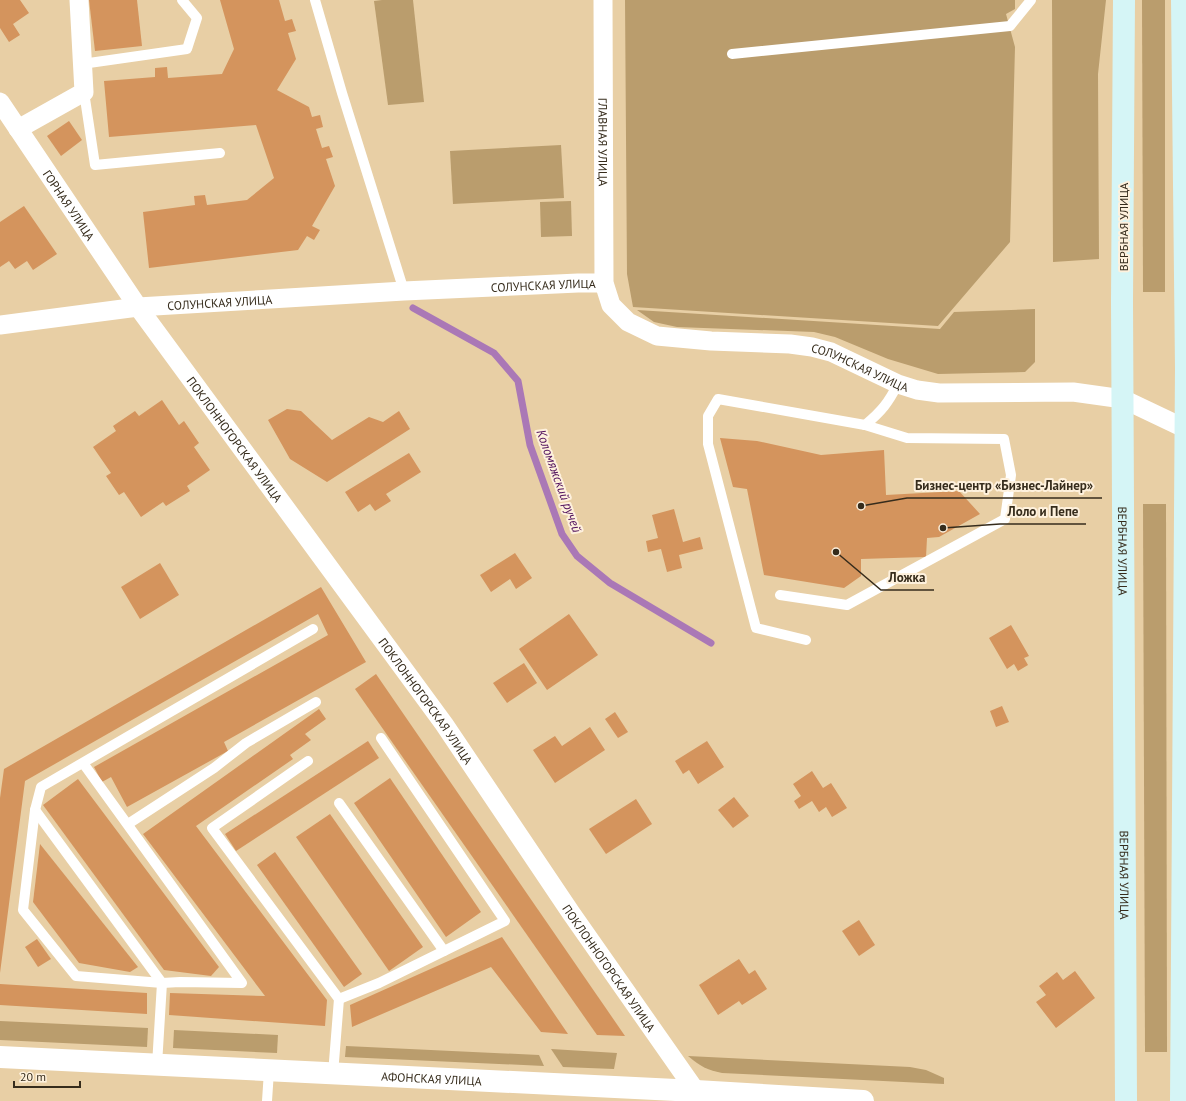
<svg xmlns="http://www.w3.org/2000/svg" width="1186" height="1101" viewBox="0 0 1186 1101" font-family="'PT Sans',sans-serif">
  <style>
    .green { fill: #ba9d6d }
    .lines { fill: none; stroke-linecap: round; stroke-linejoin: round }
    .stream { stroke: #aa78b6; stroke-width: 7 }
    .building { fill: #d4945d }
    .service { stroke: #fff; stroke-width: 10 }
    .minor { stroke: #fff; stroke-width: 19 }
    .tertiary { stroke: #fff; stroke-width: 22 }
    .secondary { stroke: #d5f5f6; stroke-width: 22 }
    .labels { text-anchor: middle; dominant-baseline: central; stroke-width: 4; stroke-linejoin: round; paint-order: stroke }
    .street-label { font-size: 12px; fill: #362c1c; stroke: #fef1dd }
    .water-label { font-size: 13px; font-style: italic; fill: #4e0d5b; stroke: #fef1dd }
    .leader { fill: none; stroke: #362c1c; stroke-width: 1.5 }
    .callout-dot { fill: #362c1c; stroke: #fef1dd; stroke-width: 1.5 }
    .callout-label { font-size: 13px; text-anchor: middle; font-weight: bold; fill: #362c1c; stroke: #fef1dd; stroke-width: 4; stroke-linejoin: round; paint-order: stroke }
  </style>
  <rect width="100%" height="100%" fill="#e8cfa5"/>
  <g class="green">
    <polygon points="382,0 413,0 424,102 388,105 374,1"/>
    <polygon points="625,0 1015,0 1015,9 1006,14 1015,47 1010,242 938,326 633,307 627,274"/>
    <polygon points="1052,0 1106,0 1098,74 1099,259 1053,262"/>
    <polygon points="1142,0 1165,0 1165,292 1143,292"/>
    <polygon points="561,145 564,198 453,204 450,151"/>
    <polygon points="571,201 572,236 541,237 540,202"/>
    <polygon points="1035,309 1035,362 1025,372 938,374 888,359 835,337 814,332 677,327 654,322 637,310 940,329 954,312"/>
    <polygon points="1143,504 1166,504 1167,1052 1145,1052"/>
    <polygon points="0,1021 148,1028 147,1047 0,1040"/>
    <polygon points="174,1030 278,1035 277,1053 173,1048"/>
    <polygon points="346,1046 539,1055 544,1066 345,1057"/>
    <polygon points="551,1049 617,1053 614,1069 563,1067"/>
    <path d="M688,1056L910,1067L926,1070L944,1078V1084L722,1073C707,1070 700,1066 688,1056Z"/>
  </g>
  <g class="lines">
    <polyline class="stream" points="413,308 494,353 518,381 530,445 562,534 577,556 610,583 711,643"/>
  </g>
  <g class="building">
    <polygon points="0,0 20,0 29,13 13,24 20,35 9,42 0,28"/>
    <polygon points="89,0 137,0 142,46 95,51"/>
    <polygon points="220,0 279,0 285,21 292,19 296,31 288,33 296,59 277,90 309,107 312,117 320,115 323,127 316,129 322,148 329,146 333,157 326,159 335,186 312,226 320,230 314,240 307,236 298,250 149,268 143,212 195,205 194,196 205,195 207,205 247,200 274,178 256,125 109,137 104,81 155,77 155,68 167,67 168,78 222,74 234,49"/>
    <polygon points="69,121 82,140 61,156 47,136"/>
    <polygon points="24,206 57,254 33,270 27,261 15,269 9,261 0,267 0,222"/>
    <polygon points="162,400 179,425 184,421 199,443 194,447 210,470 187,486 190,491 166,506 163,502 141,517 124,492 119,495 106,476 111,473 93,447 116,431 113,426 135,411 139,416"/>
    <polygon points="287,409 301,411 332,440 369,417 383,422 399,411 410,429 327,482 290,459 268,420"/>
    <polygon points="720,438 757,441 821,455 884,450 886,495 959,491 980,514 939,537 927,538 926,557 861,559 861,576 844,588 764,575 747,489 733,487"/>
    <polygon points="409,453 421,472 386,494 391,501 375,511 370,504 358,512 345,492"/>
    <polygon points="674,509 683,542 700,537 703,549 679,555 682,568 667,572 661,549 648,552 646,541 658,538 652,515"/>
    <polygon points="515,553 532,578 516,589 510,579 491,592 480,575"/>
    <polygon points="160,563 179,595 140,619 121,587"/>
    <polygon points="321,587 366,662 224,742 228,751 127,807 111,777 102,782 94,767 328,635 318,614 25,781 0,973 0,798 4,769"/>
    <polygon points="569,614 598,655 547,690 519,649"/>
    <polygon points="1011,625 1029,656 1024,658 1028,665 1018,671 1014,664 1007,669 989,638"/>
    <polygon points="524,663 537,683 507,703 493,683"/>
    <polygon points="376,674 625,1036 597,1035 355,689"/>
    <polygon points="1002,706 1009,722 996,727 990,711"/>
    <polygon points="319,709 326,719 305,734 311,740 290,755 293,759 196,826 327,1000 325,1026 169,1015 170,993 265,996 143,834"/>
    <polygon points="615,712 628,732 618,738 605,719"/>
    <polygon points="590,727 605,750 555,783 533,750 555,736 562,746"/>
    <polygon points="368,741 379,758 236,851 225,834"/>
    <polygon points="707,741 724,767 698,784 689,770 683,774 675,761"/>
    <polygon points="812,771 823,788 831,783 847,808 832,817 826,807 819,812 812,801 799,809 794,801 801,796 793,784"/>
    <polygon points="390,778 481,912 446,937 354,803"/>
    <polygon points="78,779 219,967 211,976 164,970 43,805"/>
    <polygon points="734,797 749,816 733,828 718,810"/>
    <polygon points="636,799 652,824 606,854 589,829"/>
    <polygon points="330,814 423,947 389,971 296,837"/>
    <polygon points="40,844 138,967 130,972 79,963 33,902"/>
    <polygon points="275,852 362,974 344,987 257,865"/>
    <polygon points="859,920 875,945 859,956 842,931"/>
    <polygon points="502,937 568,1034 541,1032 491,967 352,1027 350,1005"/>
    <polygon points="37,939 51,959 38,967 25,947"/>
    <polygon points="739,959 749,974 755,970 767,989 742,1005 739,1001 718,1015 699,985"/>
    <polygon points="1075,971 1095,998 1056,1028 1036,1002 1046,995 1039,986 1057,972 1063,980"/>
    <polygon points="0,984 147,993 147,1014 0,1005"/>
  </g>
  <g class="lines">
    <g class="service">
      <polyline points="315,0 342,93 404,291"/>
      <polyline points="732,54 1010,26 1031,0"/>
      <polyline points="82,64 187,49 197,18 182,0"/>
      <polyline points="84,92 95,165 220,153"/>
      <path d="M865,425C882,411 888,403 898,384"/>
      <polyline points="780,595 847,605 1005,519 1011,475 1004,439 907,438 865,425 718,399 708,416 708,444 756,628 806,640"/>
      <polyline points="308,761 212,828 339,999 333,1074"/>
      <polyline points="83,763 242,983 180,982 162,983 76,976 23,910 35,810 41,787 313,629"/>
      <polyline points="339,803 444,951"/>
      <polyline points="35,810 162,983 157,1065"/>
      <polyline points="128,824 214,768 246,743 316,702"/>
      <polyline points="339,999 379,983 505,921 381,738"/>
      <polyline points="267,1101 269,1071"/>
    </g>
    <g class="minor">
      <path id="s1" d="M603,0L604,283L611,305L628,322L657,336L711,341L790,344L812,347L831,352L898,384L917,390L939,393L1073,392L1123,399L1186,429"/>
      <path id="s2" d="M0,102L138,307L444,724L571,913L702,1100"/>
      <polyline points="18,129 84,92 79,0"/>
      <path id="s3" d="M0,325L138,307L404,291L578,283H604"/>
    </g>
    <path class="tertiary" id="s4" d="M0,1057L696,1091L863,1101"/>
    <g class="secondary">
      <path id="s5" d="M1124,0L1122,302L1126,1101"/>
      <polyline points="1181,1101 1186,368 1182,0"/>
    </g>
  </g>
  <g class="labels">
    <g class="street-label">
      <text stroke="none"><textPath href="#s1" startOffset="142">ГЛАВНАЯ УЛИЦА</textPath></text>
      <text stroke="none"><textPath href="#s2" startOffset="124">ГОРНАЯ УЛИЦА</textPath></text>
      <text transform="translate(1123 227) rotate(-90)">ВЕРБНАЯ УЛИЦА</text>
      <text stroke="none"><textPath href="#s3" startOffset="545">СОЛУНСКАЯ УЛИЦА</textPath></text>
      <text stroke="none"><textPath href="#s3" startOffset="221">СОЛУНСКАЯ УЛИЦА</textPath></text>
      <text stroke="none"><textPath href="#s1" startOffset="570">СОЛУНСКАЯ УЛИЦА</textPath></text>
      <text stroke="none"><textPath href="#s2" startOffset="411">ПОКЛОННОГОРСКАЯ УЛИЦА</textPath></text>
      <text stroke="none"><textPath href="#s5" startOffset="551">ВЕРБНАЯ УЛИЦА</textPath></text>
      <text stroke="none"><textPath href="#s2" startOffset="735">ПОКЛОННОГОРСКАЯ УЛИЦА</textPath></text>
      <text stroke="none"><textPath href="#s5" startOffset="875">ВЕРБНАЯ УЛИЦА</textPath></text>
      <text stroke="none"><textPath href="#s2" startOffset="1059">ПОКЛОННОГОРСКАЯ УЛИЦА</textPath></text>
      <text stroke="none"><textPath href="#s4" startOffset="432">АФОНСКАЯ УЛИЦА</textPath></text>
    </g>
    <g class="water-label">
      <text transform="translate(559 481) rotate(70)">Коломяжский ручей</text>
    </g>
  </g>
  <path class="leader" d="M861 506L907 498H1102M943 528L1000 524H1086M836 552L881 590H934"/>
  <g class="callout-dot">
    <circle cx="861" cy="506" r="4"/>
    <circle cx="943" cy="528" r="4"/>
    <circle cx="836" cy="552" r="4"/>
  </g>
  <g class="callout-label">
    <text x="1004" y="490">Бизнес-центр «Бизнес-Лайнер»</text>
    <text x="1043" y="516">Лоло и Пепе</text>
    <text x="907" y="582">Ложка</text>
  </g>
  <path d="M14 1081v6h66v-6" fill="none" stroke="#362c1c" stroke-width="2"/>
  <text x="20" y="1081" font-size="12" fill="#362c1c" stroke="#fef1dd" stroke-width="3" paint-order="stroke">20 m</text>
</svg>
